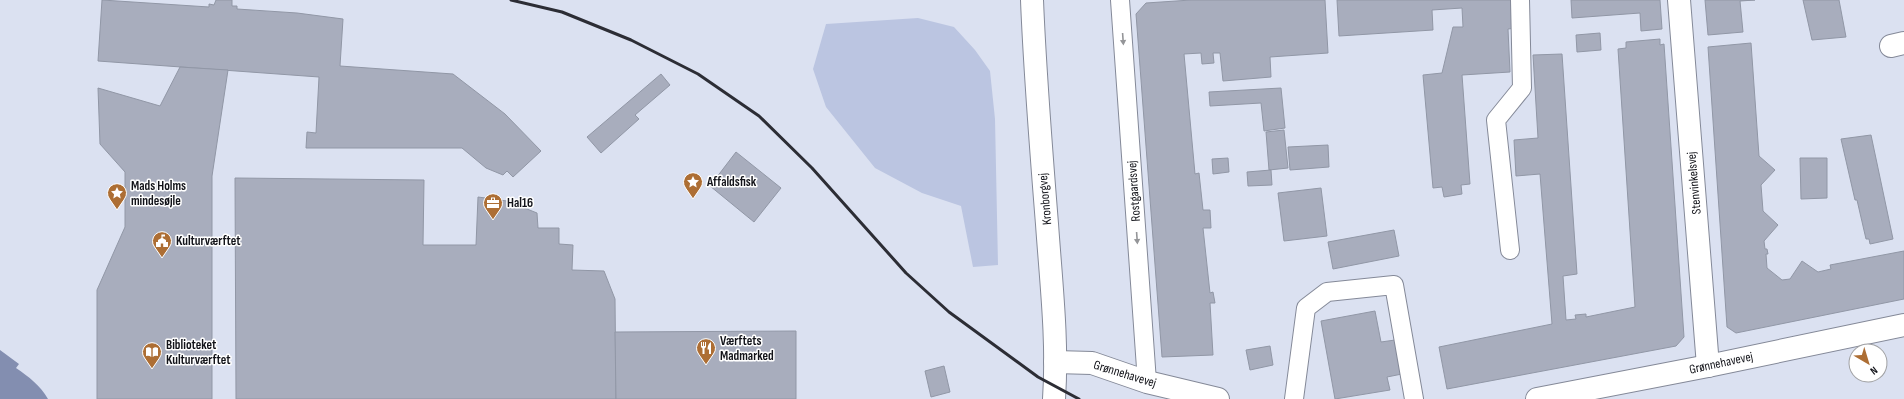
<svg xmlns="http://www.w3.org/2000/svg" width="1904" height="399" viewBox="0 0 1904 399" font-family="'Sofia Sans Condensed',sans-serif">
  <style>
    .green { fill: #bbc5e1 }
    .water { fill: #838eb0 }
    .building { fill: #a8adbd; stroke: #9197a6 }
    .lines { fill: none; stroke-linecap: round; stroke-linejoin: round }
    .service-casing { stroke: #848998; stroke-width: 20 }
    .minor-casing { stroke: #848998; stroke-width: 24 }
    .service { stroke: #fff; stroke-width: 18 }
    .minor { stroke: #fff; stroke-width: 22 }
    .rail { stroke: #2c2d35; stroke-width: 3 }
    .oneway { fill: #949598 }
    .labels { text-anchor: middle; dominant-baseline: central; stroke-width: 3; stroke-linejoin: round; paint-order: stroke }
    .poi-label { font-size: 13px; font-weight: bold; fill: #121319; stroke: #fff; text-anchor: start }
    .street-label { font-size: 13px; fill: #121319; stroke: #fff }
  </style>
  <rect width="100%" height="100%" fill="#dbe1f1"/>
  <polygon class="green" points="918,18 954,27 975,50 990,71 995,119 998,265 973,267 961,206 922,193 875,168 826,107 813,69 826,24"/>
  <path class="water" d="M0,350L19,364L16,368C29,377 40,385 48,399H0Z"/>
  <g class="building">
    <polygon points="102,0 209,7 209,4 214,5 216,0 232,0 232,6 237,6 237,9 297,13 343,19 340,66 453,74 505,114 541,151 513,177 507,171 503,175 486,168 462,148 306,148 307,132 316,133 319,77 98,61"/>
    <polygon points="1191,0 1325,0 1328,53 1270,57 1271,77 1223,81 1220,53 1213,53 1214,63 1202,64 1201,53 1184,54 1195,174 1199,173 1203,210 1210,210 1211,228 1203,228 1210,293 1213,292 1215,303 1210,303 1213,355 1162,357 1136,14 1146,3"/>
    <polygon points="1337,0 1514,0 1516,28 1508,29 1510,72 1462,75 1470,184 1461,185 1462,194 1444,197 1442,187 1433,188 1423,75 1442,73 1453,27 1463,27 1462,8 1432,10 1433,30 1339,36"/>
    <polygon points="1571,0 1660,0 1662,29 1641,31 1640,13 1572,18"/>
    <polygon points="1705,0 1755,0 1740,1 1743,32 1708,35"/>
    <polygon points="1803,0 1839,0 1846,37 1812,40"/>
    <polygon points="1600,33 1601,50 1577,52 1576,35"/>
    <polygon points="1660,39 1660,45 1664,44 1684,337 1676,346 1447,389 1439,347 1552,324 1540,174 1516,176 1514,140 1538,138 1533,55 1562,54 1577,274 1563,276 1566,320 1576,319 1575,315 1586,314 1586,317 1635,307 1618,49 1626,48 1626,42"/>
    <polygon points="1751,43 1759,156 1775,170 1761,185 1763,211 1778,225 1764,241 1765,249 1767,249 1768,254 1766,254 1767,268 1782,280 1790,279 1802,261 1818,272 1831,269 1830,265 1904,251 1904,299 1736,333 1727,327 1708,47"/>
    <polygon points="180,67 228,70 212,176 212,399 97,399 97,290 125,227 125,172 100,144 98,88 160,106"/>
    <polygon points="661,74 670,85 635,115 639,119 601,153 587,137"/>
    <polygon points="1281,88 1285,128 1264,131 1261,103 1210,106 1209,92"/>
    <polygon points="1284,130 1288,168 1269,170 1266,132"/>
    <polygon points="1871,135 1893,239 1870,244 1869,239 1866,239 1857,200 1855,200 1841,139"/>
    <polygon points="1328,145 1329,167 1290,170 1288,147"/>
    <polygon points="736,152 781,188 754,222 710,186"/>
    <polygon points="1228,158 1229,172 1213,174 1212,159"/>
    <polygon points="1800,158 1827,158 1827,198 1801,199"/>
    <polygon points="1271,170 1272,185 1248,186 1247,172"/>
    <polygon points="235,178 424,180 423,245 476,245 478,197 507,201 537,213 538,228 559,228 559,244 573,245 572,270 604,271 615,299 616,399 236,399"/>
    <polygon points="1321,188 1327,236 1284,241 1278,193"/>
    <polygon points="1394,230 1399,256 1333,269 1328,242"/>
    <polygon points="1375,311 1381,342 1395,340 1402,374 1387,377 1390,390 1335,399 1321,321"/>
    <polygon points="796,331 796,399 616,399 615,332"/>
    <polygon points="1270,346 1273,365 1250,370 1246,350"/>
    <polygon points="944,366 950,392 931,397 925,371"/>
  </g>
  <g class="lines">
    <g class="service-casing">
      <g id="service">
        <polyline points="1120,0 1147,382"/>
        <polyline points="1510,250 1496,120 1522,88 1520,0"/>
        <polyline points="1294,399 1306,308 1327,292 1394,285 1414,399"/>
      </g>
    </g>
    <g class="minor-casing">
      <g id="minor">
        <path d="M1032,0C1035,75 1041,149 1047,224C1051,282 1058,341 1054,399"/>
        <polyline points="1679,0 1708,366"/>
        <polyline points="1891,46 1904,43"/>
        <polyline points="1055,362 1092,363 1147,382 1218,399"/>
        <polyline points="1537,399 1708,366 1904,325"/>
      </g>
    </g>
    <use href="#service" class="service"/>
    <use href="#minor" class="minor"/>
    <polyline class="rail" points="511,0 562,12 631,40 698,74 759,116 812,168 906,273 949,312 1038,377 1079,399"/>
  </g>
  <defs><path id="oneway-solid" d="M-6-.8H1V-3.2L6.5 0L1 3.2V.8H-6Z"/></defs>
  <g class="oneway">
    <use href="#oneway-solid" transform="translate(1123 39) rotate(86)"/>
    <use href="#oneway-solid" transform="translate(1137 238) rotate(86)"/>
  </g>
  <defs>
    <g id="sight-pin" transform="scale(1)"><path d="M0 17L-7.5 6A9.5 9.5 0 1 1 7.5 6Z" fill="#ad6e34" stroke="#fff"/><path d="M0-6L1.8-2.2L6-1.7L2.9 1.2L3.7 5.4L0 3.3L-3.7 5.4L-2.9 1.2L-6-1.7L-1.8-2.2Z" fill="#fff"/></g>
    <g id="office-pin" transform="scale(1)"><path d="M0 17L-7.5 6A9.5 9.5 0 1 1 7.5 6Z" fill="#ad6e34" stroke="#fff"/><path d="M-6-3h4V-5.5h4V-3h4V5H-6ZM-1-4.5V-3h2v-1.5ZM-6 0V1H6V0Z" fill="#fff"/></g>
    <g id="civic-pin" transform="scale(1)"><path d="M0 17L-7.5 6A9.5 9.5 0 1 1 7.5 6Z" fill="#ad6e34" stroke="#fff"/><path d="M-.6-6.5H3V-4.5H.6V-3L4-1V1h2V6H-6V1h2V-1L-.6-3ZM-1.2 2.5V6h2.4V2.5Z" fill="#fff"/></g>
    <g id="restaurant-pin" transform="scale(1)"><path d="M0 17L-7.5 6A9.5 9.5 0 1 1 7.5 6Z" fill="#ad6e34" stroke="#fff"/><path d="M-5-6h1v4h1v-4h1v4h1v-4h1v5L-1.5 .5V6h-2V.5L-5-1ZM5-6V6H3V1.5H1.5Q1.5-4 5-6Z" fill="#fff"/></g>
    <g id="library-pin" transform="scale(1)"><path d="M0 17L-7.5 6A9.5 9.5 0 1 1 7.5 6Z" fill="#ad6e34" stroke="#fff"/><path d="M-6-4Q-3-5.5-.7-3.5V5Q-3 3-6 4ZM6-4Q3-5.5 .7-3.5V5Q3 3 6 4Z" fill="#fff"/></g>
  </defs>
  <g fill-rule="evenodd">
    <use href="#sight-pin" x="693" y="182"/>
    <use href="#sight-pin" x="117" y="193"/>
    <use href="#office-pin" x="493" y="203"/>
    <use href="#civic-pin" x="162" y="241"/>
    <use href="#restaurant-pin" x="706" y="348"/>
    <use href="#library-pin" x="152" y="352"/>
  </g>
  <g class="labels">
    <g class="poi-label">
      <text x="707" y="182">Affaldsfisk</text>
      <text x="131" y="186">Mads Holms<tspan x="131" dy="15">mindesøjle</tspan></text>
      <text x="507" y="203">Hal16</text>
      <text x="176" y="241">Kulturværftet</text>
      <text x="720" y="341">Værftets<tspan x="720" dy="15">Madmarked</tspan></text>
      <text x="166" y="345">Biblioteket<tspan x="166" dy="15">Kulturværftet</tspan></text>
    </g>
    <g class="street-label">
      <text transform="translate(1694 183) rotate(-95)">Stenvinkelsvej</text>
      <text transform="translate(1134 191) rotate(-94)">Rostgaardsvej</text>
      <text transform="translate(1045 199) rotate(-95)">Kronborgvej</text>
      <text transform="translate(1721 363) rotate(-12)">Grønnehavevej</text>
      <text transform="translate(1125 374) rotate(17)">Grønnehavevej</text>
    </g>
  </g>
  <g transform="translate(1868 363) rotate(142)"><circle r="19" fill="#ffffff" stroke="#a0a1a3"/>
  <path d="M0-3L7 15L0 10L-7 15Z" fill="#ad6e34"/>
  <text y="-6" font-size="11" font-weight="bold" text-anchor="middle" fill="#121319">N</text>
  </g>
</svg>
